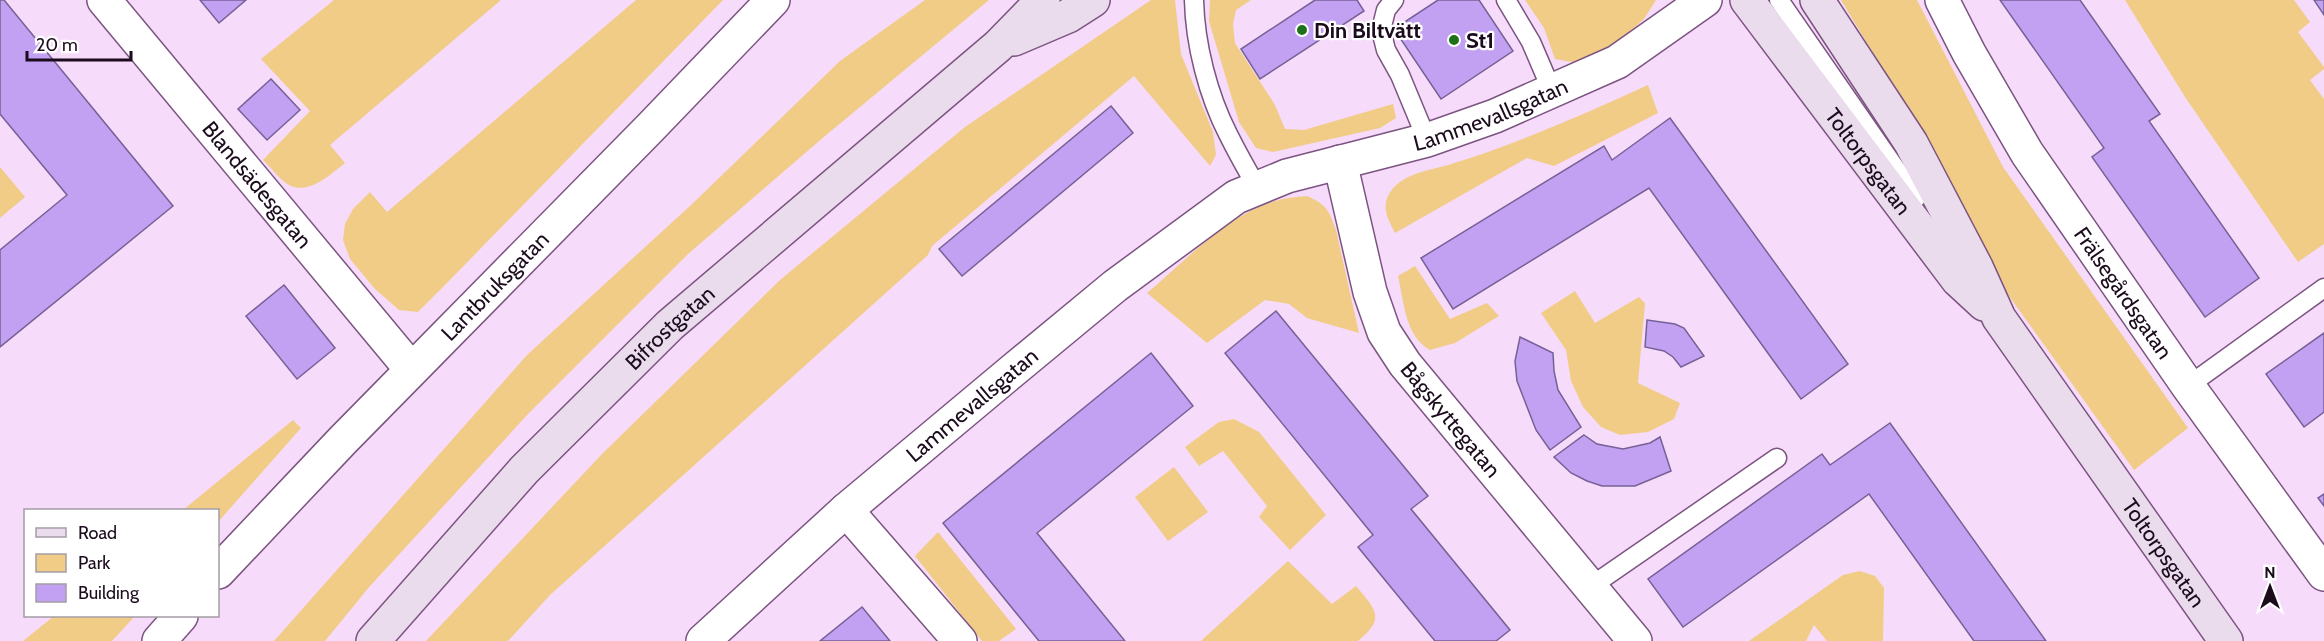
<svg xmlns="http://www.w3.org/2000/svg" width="2324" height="641" viewBox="0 0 2324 641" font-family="Cabin,sans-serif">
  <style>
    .green { fill: #f1cc86 }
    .building { fill: #c2a1f2; stroke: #766196; stroke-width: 1.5 }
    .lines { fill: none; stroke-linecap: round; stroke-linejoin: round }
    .lane-casing { stroke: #7c5481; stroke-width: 21 }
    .street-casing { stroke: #7c5481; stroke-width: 36 }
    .secondary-casing { stroke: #7c5481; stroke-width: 36 }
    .lane { stroke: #fff; stroke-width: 18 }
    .street { stroke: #fff; stroke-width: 33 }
    .secondary { stroke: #ebdced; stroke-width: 33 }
    .poi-dot { fill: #1e711a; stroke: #fff; stroke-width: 2 }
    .labels { text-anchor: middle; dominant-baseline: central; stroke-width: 4.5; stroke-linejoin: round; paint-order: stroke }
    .poi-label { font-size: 22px; font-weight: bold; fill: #1b0b1d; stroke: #fff; text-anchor: start }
    .street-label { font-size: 22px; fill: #1b0b1d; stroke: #fff }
  </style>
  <rect width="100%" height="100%" fill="#f6dbfa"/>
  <g class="green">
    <path d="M334,0H501L330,145L345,163C331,174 310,194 291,186C281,182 271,167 263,160L310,111L261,59Z"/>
    <polygon points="636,0 723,0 444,286 418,312 399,310 375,289 350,259 343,240 345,224 353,209 370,192 387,212"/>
    <polygon points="925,0 989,0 825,136 688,254 529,413 370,586 325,641 274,641 527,355 690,206 840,61"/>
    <polygon points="1151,0 1175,0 1181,54 1213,132 1216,155 1210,166 1134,76 932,246 928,255 550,595 508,641 426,641 602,454 780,280 965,127"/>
    <polygon points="1210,0 1251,0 1236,10 1233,24 1235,43 1275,105 1285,129 1304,130 1393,104 1396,118 1380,128 1273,152 1256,148 1239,122 1209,21"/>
    <polygon points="1525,0 1656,0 1644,19 1613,47 1577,63 1555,59 1544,28"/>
    <polygon points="1841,0 1917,0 2003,167 2188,428 2134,470 1996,278 1888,78"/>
    <polygon points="2125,0 2294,0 2310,22 2298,32 2324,67 2324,69 2310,80 2324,99 2324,244 2298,262 2185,97"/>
    <path d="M1648,85L1658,113L1554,166L1527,158L1395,233C1388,219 1380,206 1391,191C1404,173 1428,171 1448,165C1517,144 1582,115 1648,85Z"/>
    <polygon points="0,167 25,197 0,218"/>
    <path d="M1307,196C1326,204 1329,210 1336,230L1359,333L1307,318L1289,304L1265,300L1207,343L1147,293C1184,262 1228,214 1275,201C1285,198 1296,197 1307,196Z"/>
    <path d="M1415,266L1450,319L1487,303L1499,316L1455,343L1430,350C1405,336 1404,302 1398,276Z"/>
    <polygon points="1575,291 1595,323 1639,297 1645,303 1638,383 1680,403 1674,419 1648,432 1620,435 1601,427 1583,407 1571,381 1566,350 1541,313"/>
    <polygon points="1234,419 1259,432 1326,515 1290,550 1259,517 1267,506 1223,451 1199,466 1185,447 1219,422"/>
    <polygon points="293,420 301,428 218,522 218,510 183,510"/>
    <polygon points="1174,467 1208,512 1168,541 1135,497"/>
    <polygon points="938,532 1016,629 999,641 982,641 915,556"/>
    <path d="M1288,561L1332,604L1356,586C1376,610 1386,618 1358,641H1201Z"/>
    <polygon points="1860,571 1875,576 1884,588 1883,641 1827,641 1814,625 1806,641 1749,641 1843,575"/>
    <polygon points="54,616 135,616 112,641 23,641"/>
  </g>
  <g class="building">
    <polygon points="0,0 4,0 173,206 0,347 0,250 67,195 0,114"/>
    <polygon points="200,0 246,0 219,23"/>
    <polygon points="1315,0 1357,0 1364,11 1260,79 1241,49"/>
    <polygon points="1438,0 1479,0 1513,51 1441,99 1394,29"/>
    <polygon points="2000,0 2080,0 2160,114 2149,121 2259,278 2205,317 2092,157 2104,148"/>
    <polygon points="2314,0 2324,0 2324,15"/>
    <polygon points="271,79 300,110 267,140 238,109"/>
    <polygon points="1111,106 1133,133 962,276 939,249"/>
    <polygon points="1670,118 1848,364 1801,399 1649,188 1453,309 1421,258 1604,146 1612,160"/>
    <polygon points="284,285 335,348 297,379 246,316"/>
    <polygon points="1276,311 1428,496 1411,509 1510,630 1496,641 1435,641 1358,547 1373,535 1225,353"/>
    <polygon points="1647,320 1675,324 1684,328 1704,356 1681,367 1673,357 1664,351 1645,347"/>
    <polygon points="2324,333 2324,412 2304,427 2266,374"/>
    <polygon points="1520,337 1553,353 1554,371 1558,390 1581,427 1550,450 1536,430 1517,381 1515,361"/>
    <polygon points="1151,353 1193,406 1037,533 1125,641 1039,641 943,523"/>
    <polygon points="1890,423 2046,641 1974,641 1869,494 1683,627 1648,579 1822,454 1830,465"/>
    <polygon points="1584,435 1597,444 1623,449 1650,443 1660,437 1671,471 1635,486 1602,486 1587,481 1571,473 1554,457"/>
    <polygon points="2324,494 2324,506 2318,498"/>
    <polygon points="862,607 890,641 820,641"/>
  </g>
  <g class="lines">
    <g class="lane-casing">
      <g id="lane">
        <path d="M1194,0C1195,44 1208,95 1228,134C1237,152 1247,170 1257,187"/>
        <polyline points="1394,0 1386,10 1381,30 1386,50 1400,75 1427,140"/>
        <polyline points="1506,0 1531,42 1552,91"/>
        <polyline points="1779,0 1916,198"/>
        <polyline points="2188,386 2324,288"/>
        <polyline points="1590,587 1777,458"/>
      </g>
    </g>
    <g class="street-casing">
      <g id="street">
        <path id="s1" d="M104,0L411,369"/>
        <path id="s2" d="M1942,0L1969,53L2027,153L2188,386L2324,574"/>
        <path id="s3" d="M1340,162L1370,292L1384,332L1405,364L1635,641"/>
        <polyline points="846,510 960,641"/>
        <path id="s4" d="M218,572L343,440L650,128L773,0"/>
        <polyline points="159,641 181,616"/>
        <path id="s5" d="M703,641L846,510L1011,372L1115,286L1236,197L1287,176L1427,140L1495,116L1617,62L1705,0"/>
      </g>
    </g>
    <g class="secondary-casing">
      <g id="secondary">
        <path id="s6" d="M1747,0L1958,280L1984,304"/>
        <path id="s7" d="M1817,0L1911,143L1976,267L1999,318L2226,641"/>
        <polyline points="1014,39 1068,16 1093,0"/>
        <path id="s8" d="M373,641L524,470L670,325L998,46L1043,0"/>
      </g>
    </g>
    <use href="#lane" class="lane"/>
    <use href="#street" class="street"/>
    <use href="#secondary" class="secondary"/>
  </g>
  <g class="poi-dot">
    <circle cx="1302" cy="30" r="6"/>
    <circle cx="1454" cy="40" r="6"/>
  </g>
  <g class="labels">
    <g class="poi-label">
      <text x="1314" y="30">Din Biltvätt</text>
      <text x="1466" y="40">St1</text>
    </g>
    <g class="street-label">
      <text stroke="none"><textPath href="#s5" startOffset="962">Lammevallsgatan</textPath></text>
      <text stroke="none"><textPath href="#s6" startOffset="202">Toltorpsgatan</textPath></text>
      <text stroke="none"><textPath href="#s1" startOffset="240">Blandsädesgatan</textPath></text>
      <text stroke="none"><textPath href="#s4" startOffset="398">Lantbruksgatan</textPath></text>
      <text stroke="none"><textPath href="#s2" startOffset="345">Frälsegårdsgatan</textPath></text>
      <text stroke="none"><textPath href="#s8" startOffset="432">Bifrostgatan</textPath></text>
      <text stroke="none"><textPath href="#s5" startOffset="358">Lammevallsgatan</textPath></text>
      <text stroke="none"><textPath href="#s3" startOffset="286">Bågskyttegatan</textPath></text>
      <text stroke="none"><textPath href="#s7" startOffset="654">Toltorpsgatan</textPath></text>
    </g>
  </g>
  <rect x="24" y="509" width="195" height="108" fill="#ffffff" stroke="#a49da5" stroke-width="1.5"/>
  <rect x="36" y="528" width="30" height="9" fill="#ebdced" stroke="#a49da5" stroke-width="1.5"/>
  <text x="78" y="539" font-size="18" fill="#1b0b1d">Road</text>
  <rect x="36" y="554" width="30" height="18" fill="#f1cc86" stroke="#a49da5" stroke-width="1.5"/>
  <text x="78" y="569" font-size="18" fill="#1b0b1d">Park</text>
  <rect x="36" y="584" width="30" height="18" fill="#c2a1f2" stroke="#a49da5" stroke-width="1.5"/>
  <text x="78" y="599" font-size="18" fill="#1b0b1d">Building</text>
  <g transform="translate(2270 587)" stroke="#ffffff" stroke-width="4.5" paint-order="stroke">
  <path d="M0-4.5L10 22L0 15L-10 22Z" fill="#1b0b1d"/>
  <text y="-9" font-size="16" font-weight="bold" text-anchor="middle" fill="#1b0b1d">N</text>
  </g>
  <path d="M27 51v9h104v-9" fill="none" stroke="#1b0b1d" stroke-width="3"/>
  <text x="36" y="51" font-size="18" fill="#1b0b1d" stroke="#ffffff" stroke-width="4.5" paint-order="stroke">20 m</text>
</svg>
